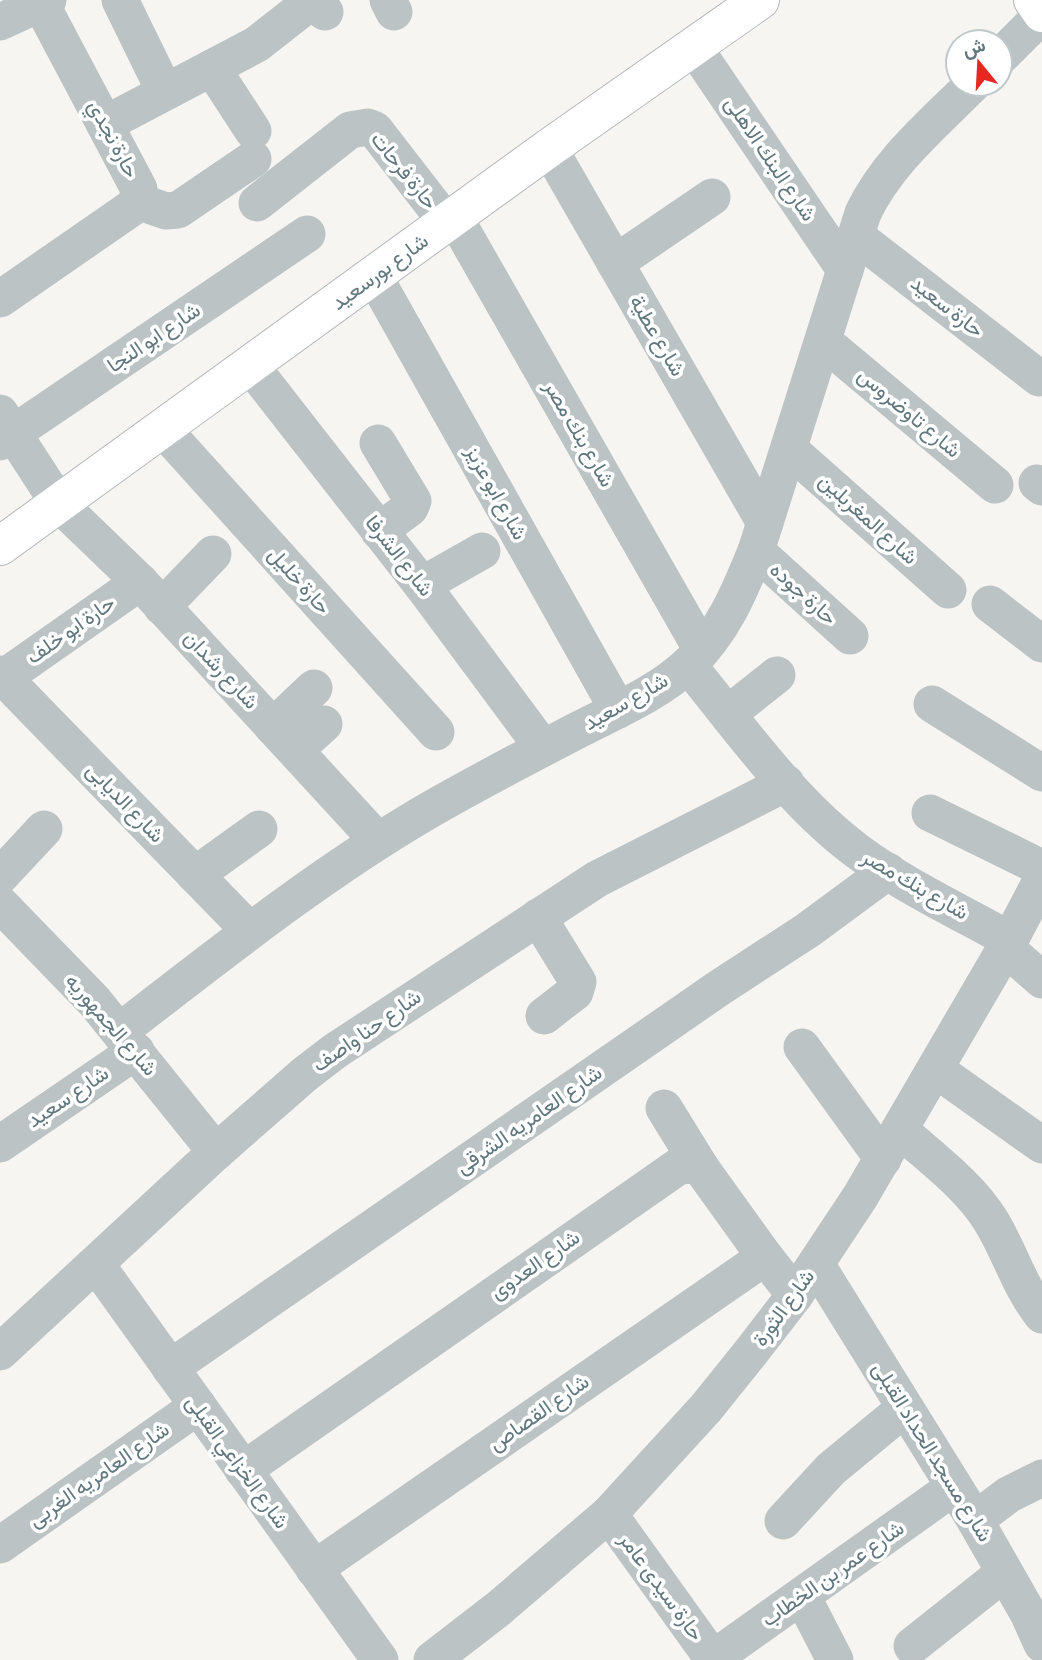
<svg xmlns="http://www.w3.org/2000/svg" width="1042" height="1660" viewBox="0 0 1042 1660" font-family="'Sofia Sans Condensed',Vazirmatn,sans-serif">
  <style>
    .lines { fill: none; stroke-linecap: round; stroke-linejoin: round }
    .major-casing { stroke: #b2b8bb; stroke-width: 40 }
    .highway-casing { stroke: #b2b7b9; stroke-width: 40 }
    .minor { stroke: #bcc3c5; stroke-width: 37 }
    .major { stroke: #fff; stroke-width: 38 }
    .highway { stroke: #fff; stroke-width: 38 }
    .labels { text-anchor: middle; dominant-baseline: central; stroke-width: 7; stroke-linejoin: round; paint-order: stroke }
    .street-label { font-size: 21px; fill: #60777e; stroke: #fff }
  </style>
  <rect width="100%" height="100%" fill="#f6f5f2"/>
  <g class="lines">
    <g class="major-casing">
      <polyline id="major" points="0,546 549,148 760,0"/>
    </g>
    <g class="highway-casing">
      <polyline id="highway" points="1033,0 1042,13"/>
    </g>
    <g class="minor">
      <polyline points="120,0 165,92"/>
      <polyline points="388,0 394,12"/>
      <polyline points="0,22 48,0"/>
      <polyline points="694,47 845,270"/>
      <polyline points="1000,57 1042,15"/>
      <polyline points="212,68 253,131"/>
      <polyline points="105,124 257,44 308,4 314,4 325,12"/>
      <polyline points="549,148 765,523"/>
      <polyline points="137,201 166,211 178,210 253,159"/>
      <polyline points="257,203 350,130 368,127 375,130 447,223"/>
      <polyline points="455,218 702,650"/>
      <polyline points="856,236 1039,378"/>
      <polyline points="615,263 712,197"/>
      <polyline points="374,276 618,710"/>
      <polyline points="0,299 133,207 137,201 139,189 41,4"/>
      <polyline points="823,341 995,485"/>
      <polyline points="251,366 422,585 543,748"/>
      <polyline points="0,413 59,504 140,582 378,841"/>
      <polyline points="163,429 436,732"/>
      <polyline points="0,442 307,234"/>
      <polyline points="378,443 413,501 410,508 379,531"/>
      <polyline points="789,449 948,590"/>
      <polyline points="1037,483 1042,487"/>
      <polyline points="756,551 850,636"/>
      <polyline points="422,585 482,551"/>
      <polyline points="990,604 1042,644"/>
      <polyline points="162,607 213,554"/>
      <path d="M688,665C740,728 791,802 857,851C901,884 962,913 1010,940"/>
      <polyline points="0,674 250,931"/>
      <polyline points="3,678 140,582"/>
      <polyline points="932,704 1042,773"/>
      <polyline points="729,713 777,675"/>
      <polyline points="273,727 314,688"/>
      <polyline points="295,750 324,724"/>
      <polyline points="930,813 1042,868"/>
      <polyline points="195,875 259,829"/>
      <polyline points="0,876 44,829"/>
      <polyline points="0,904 95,1002 216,1152"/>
      <polyline points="538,917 578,982 575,992 544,1016"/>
      <polyline points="1006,948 1042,980"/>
      <path d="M120,1031C220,954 317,876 426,812C476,783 528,756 580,729C617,710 658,693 689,664C723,632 739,593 756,551L863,213C888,161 933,124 973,84"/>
      <polyline points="802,1047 883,1159"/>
      <polyline points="935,1069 1042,1145"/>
      <polyline points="664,1108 701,1168"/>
      <path d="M900,1130C931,1158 969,1185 991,1221C1010,1252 1019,1286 1042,1315"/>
      <polyline points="0,1144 136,1051"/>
      <polyline points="96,1264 380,1660"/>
      <polyline points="816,1264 975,1520 1028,1613 1042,1644"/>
      <polyline points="0,1352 216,1152 305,1074 335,1051 597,879 786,783"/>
      <polyline points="170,1368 719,988 808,930 888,871"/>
      <polyline points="243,1470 679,1166 694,1165 701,1168 765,1257 795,1295"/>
      <polyline points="609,1514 713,1659"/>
      <polyline points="975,1520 1008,1495 1042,1478"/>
      <polyline points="783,1521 831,1469 905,1408"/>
      <polyline points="0,1545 198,1406"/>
      <polyline points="314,1569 765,1257"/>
      <polyline points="802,1596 835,1660"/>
      <polyline points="912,1646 1004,1573"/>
      <polyline points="432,1660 498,1609 609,1514 706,1408 751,1352 795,1295 860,1197 1010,940 1042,879"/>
      <polyline points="711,1660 954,1487"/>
    </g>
    <use href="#major" class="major"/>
    <use href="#highway" class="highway"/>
  </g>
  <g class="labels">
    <g class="street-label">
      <text transform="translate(113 139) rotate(62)">حارة نجدي</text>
      <text transform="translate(770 159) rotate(56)">شارع البنك الاهلى</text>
      <text transform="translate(404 171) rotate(51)">حارة فرحات</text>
      <text transform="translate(380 272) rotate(-36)">شارع بورسعيد</text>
      <text transform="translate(947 307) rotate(38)">حارة سعيد</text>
      <text transform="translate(657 336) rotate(60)">شارع عطية</text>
      <text transform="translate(154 338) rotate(-34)">شارع ابو النجا</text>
      <text transform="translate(909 413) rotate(40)">شارع تاوضروس</text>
      <text transform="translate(579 434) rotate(60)">شارع بنك مصر</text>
      <text transform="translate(496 493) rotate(61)">شارع ابو عزيز</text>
      <text transform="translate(868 519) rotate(42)">شارع المغربلين</text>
      <text transform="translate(399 556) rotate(52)">شارع الشرفا</text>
      <text transform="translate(299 581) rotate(48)">حارة خليل</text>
      <text transform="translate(803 594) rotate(42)">حارة جوده</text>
      <text transform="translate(71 630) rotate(-35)">حارة ابو خلف</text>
      <text transform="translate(221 670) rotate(47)">شارع رشدان</text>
      <text transform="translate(626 702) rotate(-30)">شارع سعيد</text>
      <text transform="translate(125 803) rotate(46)">شارع الديابى</text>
      <text transform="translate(915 885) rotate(30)">شارع بنك مصر</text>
      <text transform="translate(111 1025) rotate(49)">شارع الجمهوريه</text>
      <text transform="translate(367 1031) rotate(-35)">شارع حنا واصف</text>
      <text transform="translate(68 1097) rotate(-34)">شارع سعيد</text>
      <text transform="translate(529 1120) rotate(-35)">شارع العامريه الشرقى</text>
      <text transform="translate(535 1265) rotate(-35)">شارع العدوى</text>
      <text transform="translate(784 1308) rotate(-54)">شارع الثورة</text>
      <text transform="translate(539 1413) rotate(-35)">شارع القصاص</text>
      <text transform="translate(932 1452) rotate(58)">شارع مسجد الحداد القبلى</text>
      <text transform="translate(237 1462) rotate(54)">شارع الخزاعي القبلى</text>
      <text transform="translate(99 1475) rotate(-35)">شارع العامريه الغربى</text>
      <text transform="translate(833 1574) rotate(-35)">شارع عمر بن الخطاب</text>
      <text transform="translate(661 1587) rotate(54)">حارة سيدى عامر</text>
    </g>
  </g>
  <g transform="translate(979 63) rotate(342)"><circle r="33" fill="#ffffff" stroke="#bfc9cb" stroke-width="2"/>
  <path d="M0-5L12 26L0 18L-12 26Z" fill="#e72721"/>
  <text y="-10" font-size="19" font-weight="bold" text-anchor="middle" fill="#60777e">ش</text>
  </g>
</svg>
